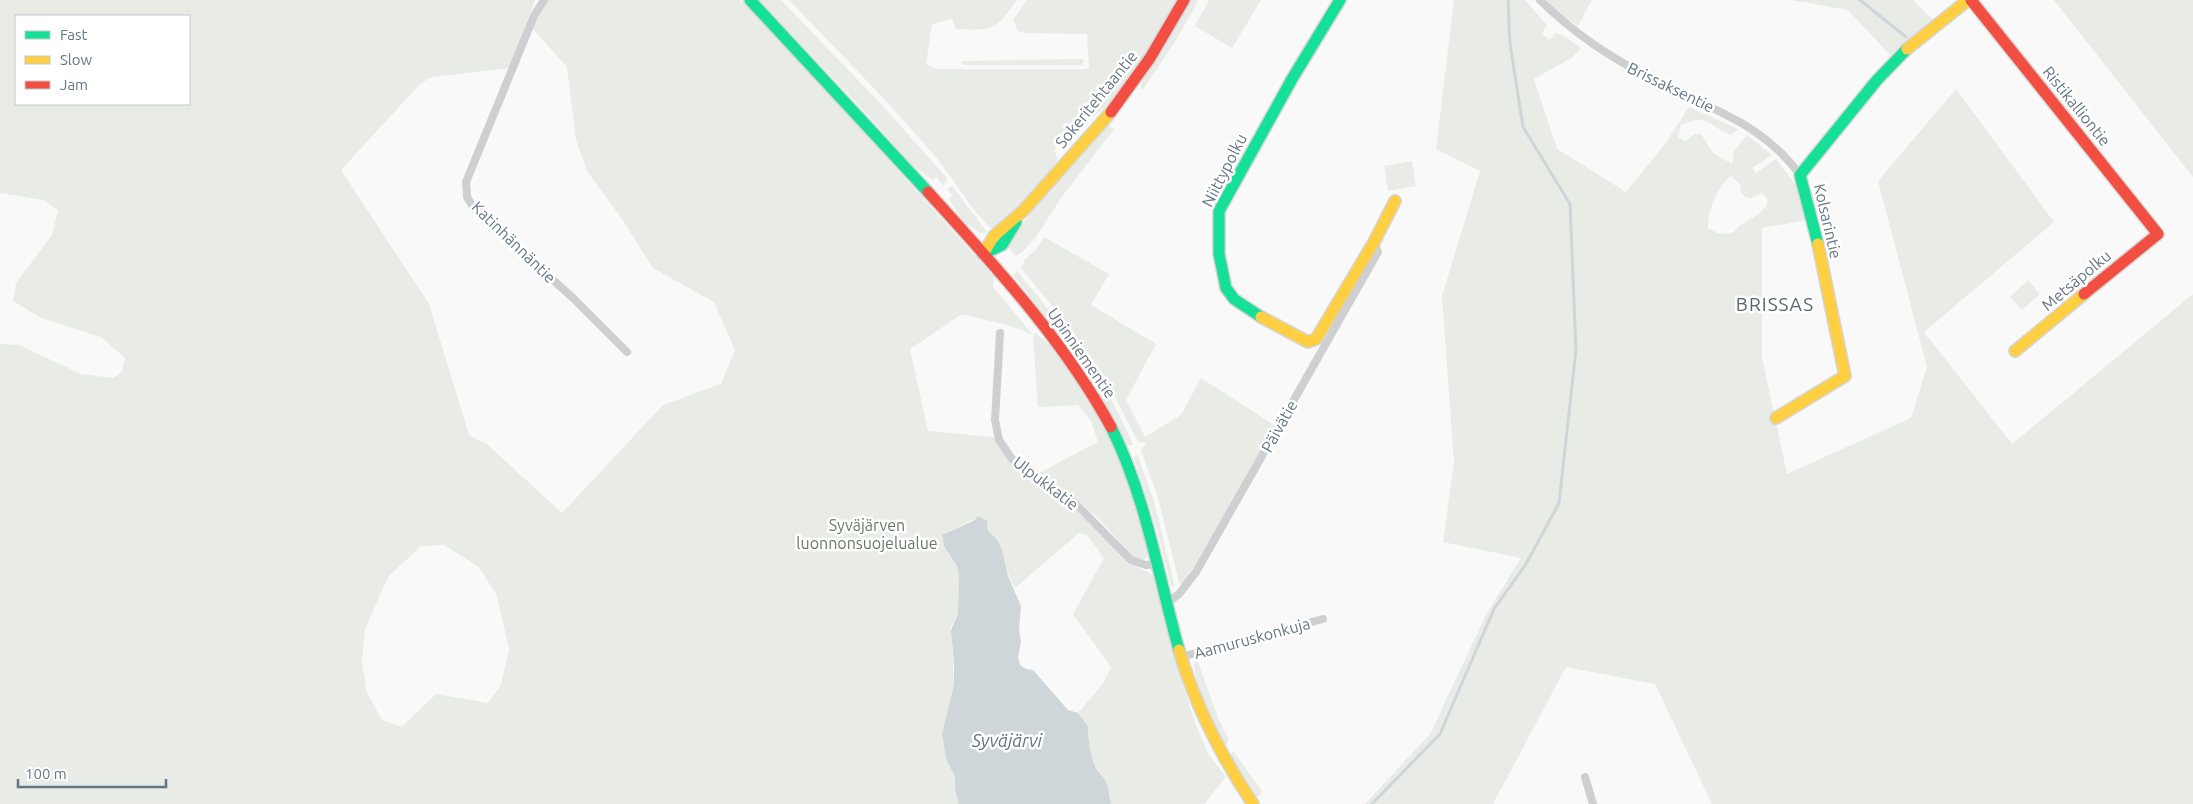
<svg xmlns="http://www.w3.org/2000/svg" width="2193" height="804" viewBox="0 0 2193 804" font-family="Ubuntu,sans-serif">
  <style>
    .green { fill: #e8ebe6; fill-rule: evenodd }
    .water { fill: #ced6d9 }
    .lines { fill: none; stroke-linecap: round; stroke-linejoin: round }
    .stream { stroke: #ced6d9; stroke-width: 3 }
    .fast-casing { stroke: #d5d6d7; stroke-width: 14 }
    .slow-casing { stroke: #d5d6d7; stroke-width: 14 }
    .jam-casing { stroke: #d5d6d7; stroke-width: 14 }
    .street { stroke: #cecfd0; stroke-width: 8 }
    .fast { stroke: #16e098; stroke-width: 11 }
    .slow { stroke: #ffcf43; stroke-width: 11 }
    .jam { stroke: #f24e42; stroke-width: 11 }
    .labels { text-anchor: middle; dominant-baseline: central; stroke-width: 5; stroke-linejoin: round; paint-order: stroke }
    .street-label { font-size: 16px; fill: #657683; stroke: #fff }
    .park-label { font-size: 16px; fill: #687a64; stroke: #fff }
    .water-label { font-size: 18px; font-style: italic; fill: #60757c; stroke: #fff }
    .quarter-label { font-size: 19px; letter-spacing: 1px; fill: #57646e; stroke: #fff }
  </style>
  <rect width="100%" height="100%" fill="#f9f9f9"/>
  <g class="green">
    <path d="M0,0H535L510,68L432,77L420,84L341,170L429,304L469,435L488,445L562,513L663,405L721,384L735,350L714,302L653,268L620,216L587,171L576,140L567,67L533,29L541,9L547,0H741L785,45L994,277L993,287L1033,335L1036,333C1044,340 1054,348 1061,356C1103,408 1133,486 1148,550L1147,556L1143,561C1128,561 1121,543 1112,533C1092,509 1065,490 1039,473L1098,442L1091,421L1078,405L1038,407L1033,335L1011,326L962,314L910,349L928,431L994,437L1001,450L1020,469L1075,509L1130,563L1153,575L1171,647L1196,726L1209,755L1226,777L1204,804H1111L1099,771C1088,761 1087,739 1088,726L1078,713L1102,685L1111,667L1073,614L1104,558L1087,535L1079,533L1015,588C1008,576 1005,563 1001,550C998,538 989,536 987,521L971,520L942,535L944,546L957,566L959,577L958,614L951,627L954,684L942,734L946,759L955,777V790L959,804H0V344L19,345L81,374L113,378L122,372L125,358L101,337L41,318L13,301L16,283L52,235L58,211L44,200L0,193ZM16,16H189V104H16ZM444,545L479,567L497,596L509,649L501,685L488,703L436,694L402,727L382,720L367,693L362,662L365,629L388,577L421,546Z"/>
    <polygon points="758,0 781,0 881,104 947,178 947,181 943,185 936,177 932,180 913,166 857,103"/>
    <path d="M789,0H1017C994,32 994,30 956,29L952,19L932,24L926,64L936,69H1089L1087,34L1024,33L1018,31L1013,20L1027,0H1178L1142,61L1107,106L1057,145L1054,151L1058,158L1053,168L1007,220L994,230C977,219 950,174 935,156C889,102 838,51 789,0Z"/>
    <path d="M1191,0H1198C1183,31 1163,60 1143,89H1141L1142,81Z"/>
    <polygon points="1209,0 1261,0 1232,48 1195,26"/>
    <path d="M1454,0H1525L1547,25L1542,34L1550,40L1555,33L1563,35L1581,48L1573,57L1534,79L1557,149L1626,192L1665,144L1689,107L1738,129L1731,135C1707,125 1708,113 1681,125L1678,137L1685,141L1695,134H1701L1713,153L1732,164L1734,151L1747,135L1772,155L1752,168L1756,173L1776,159L1794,183L1797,180L1802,191L1807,220L1762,228V358L1787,474L1911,418L1927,367L1878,181L1956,89L2054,222L1924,332L2012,444L2193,294V804H1712L1655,684L1566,667L1493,804H1365L1430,734L1487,613L1521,558L1443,542L1454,463L1442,296L1480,171L1436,149ZM1731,176L1740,184L1741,192L1745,197L1751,198L1762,193L1768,200L1766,206L1760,213L1739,226L1734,232L1726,234L1717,233L1708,228C1707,211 1718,186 1731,176Z"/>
    <polygon points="1546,0 1592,0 1578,26 1563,16"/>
    <polygon points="1791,0 1913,0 1933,20 1891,56 1848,10"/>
    <polygon points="2054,0 2193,0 2193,177"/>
    <polygon points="1083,59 1084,61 1082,65 962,65 962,61"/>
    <polygon points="1108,125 1114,129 1061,198 1036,237 1022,252 1015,256 1008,246 1037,203"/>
    <polygon points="1412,161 1416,186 1388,191 1384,166"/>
    <polygon points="952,186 956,191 987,232 980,233 962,220 949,199 952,195 947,189"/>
    <polygon points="1044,237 1109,274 1091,305 1156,344 1126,400 1145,437 1181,415 1201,378 1277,427 1184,583 1181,584 1179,582 1157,494 1141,451 1146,443 1138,442 1102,372 1069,327 1021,268 1025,259 1036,250"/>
    <path d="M1017,271C1062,326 1106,379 1133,445H1128L1084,365L1013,275Z"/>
    <polygon points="2028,280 2040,294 2022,310 2010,297"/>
    <polygon points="1137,454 1153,498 1175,587 1171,586 1158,532 1134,458"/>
    <path d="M1197,660L1219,720L1229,740L1226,745C1211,732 1196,684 1194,664Z"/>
    <polygon points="1233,751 1262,791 1260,796 1256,796 1230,756"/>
  </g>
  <path class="water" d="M978,516L987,521L988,530L998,541L1002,550L1008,576L1021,606L1019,629L1021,642L1018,657L1020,665L1026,669L1033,670L1068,710L1078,713L1088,726C1087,736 1091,760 1096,768C1099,773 1105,779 1107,784C1109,791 1109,798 1111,804H959L955,790V777L946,759L942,734L954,684V666L951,630L958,614L959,577L957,566L944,546L942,535L975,520Z"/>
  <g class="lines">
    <g class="stream">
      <polyline points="1860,0 1906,37"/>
      <polyline points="1372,804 1440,734 1494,609 1526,564 1559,503 1576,350 1570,204 1523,127 1510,44 1508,0"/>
    </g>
    <g class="fast-casing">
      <g id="fast">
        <polyline points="750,0 928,192"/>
        <polyline points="1818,244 1800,175 1877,80 1907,49"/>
        <polyline points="983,254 1002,245 1016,222"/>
        <polyline points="1261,317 1234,299 1226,288 1219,254 1219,211 1292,79 1340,0"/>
        <path d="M1111,427C1146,497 1158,575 1179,650"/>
      </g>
    </g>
    <g class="slow-casing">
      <g id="slow">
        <polyline points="1907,49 1968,0"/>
        <polyline points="983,254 994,236 1023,211 1111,112"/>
        <polyline points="1261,317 1308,342 1316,339 1374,242 1395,201"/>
        <polyline points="2015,351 2084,294"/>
        <polyline points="1776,418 1845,376 1818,244"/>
        <path d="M1179,650C1195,705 1221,756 1253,804"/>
      </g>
    </g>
    <g class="jam-casing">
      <g id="jam">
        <polyline points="1971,0 2158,234 2084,294"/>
        <polyline points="1111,112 1150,58 1184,0"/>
        <path d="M928,192C995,266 1063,339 1111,427"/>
      </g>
    </g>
    <g class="street">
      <polyline points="544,0 534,16 466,182 467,197 473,207 574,299 627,352"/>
      <path d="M1540,0C1576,36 1617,62 1662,84C1715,111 1763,124 1800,175"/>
      <polyline points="1000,333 995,420 999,440 1012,459 1074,502 1131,560 1146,565 1158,564"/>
      <polyline points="1167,603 1179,594 1196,572 1378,252 1374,242"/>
      <polyline points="1181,657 1323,619"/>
      <polyline points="1585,777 1593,804"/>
    </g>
    <use href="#fast" class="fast"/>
    <use href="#slow" class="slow"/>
    <use href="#jam" class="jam"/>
  </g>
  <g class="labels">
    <g class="street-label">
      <text transform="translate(1671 87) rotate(26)">Brissaksentie</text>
      <text transform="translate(1096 99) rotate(-51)">Sokeritehtaantie</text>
      <text transform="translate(2077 106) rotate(51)">Ristikalliontie</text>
      <text transform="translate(1224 170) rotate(-63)">Niittypolku</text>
      <text transform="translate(1828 221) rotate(77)">Kolsarintie</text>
      <text transform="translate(514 242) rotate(44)">Katinhännäntie</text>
      <text transform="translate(2076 280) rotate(-40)">Metsäpolku</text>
      <text transform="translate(1082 353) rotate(55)">Upinniementie</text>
      <text transform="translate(1279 426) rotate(-61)">Päivätie</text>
      <text transform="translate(1046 483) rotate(37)">Ulpukkatie</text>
      <text transform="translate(1252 638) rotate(-15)">Aamuruskonkuja</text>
    </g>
    <g class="park-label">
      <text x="867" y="525">Syväjärven<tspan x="867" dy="18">luonnonsuojelualue</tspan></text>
    </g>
    <g class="water-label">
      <text x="1007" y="740">Syväjärvi</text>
    </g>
    <g class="quarter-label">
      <text x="1775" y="304">BRISSAS</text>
    </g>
  </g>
  <rect x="15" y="15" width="175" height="90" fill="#ffffff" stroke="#c1c8cd"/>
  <rect x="25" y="31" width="25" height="8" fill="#16e098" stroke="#c1c8cd"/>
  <text x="60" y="40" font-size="15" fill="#657683">Fast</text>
  <rect x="25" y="56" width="25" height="8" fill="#ffcf43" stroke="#c1c8cd"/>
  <text x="60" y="65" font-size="15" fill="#657683">Slow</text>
  <rect x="25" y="81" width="25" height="8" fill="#f24e42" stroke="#c1c8cd"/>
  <text x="60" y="90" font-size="15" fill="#657683">Jam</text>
  <path d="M18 779v8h148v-8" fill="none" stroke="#657683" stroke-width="2.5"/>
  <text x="25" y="779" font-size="15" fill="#657683" stroke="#ffffff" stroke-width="4" paint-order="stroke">100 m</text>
</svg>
